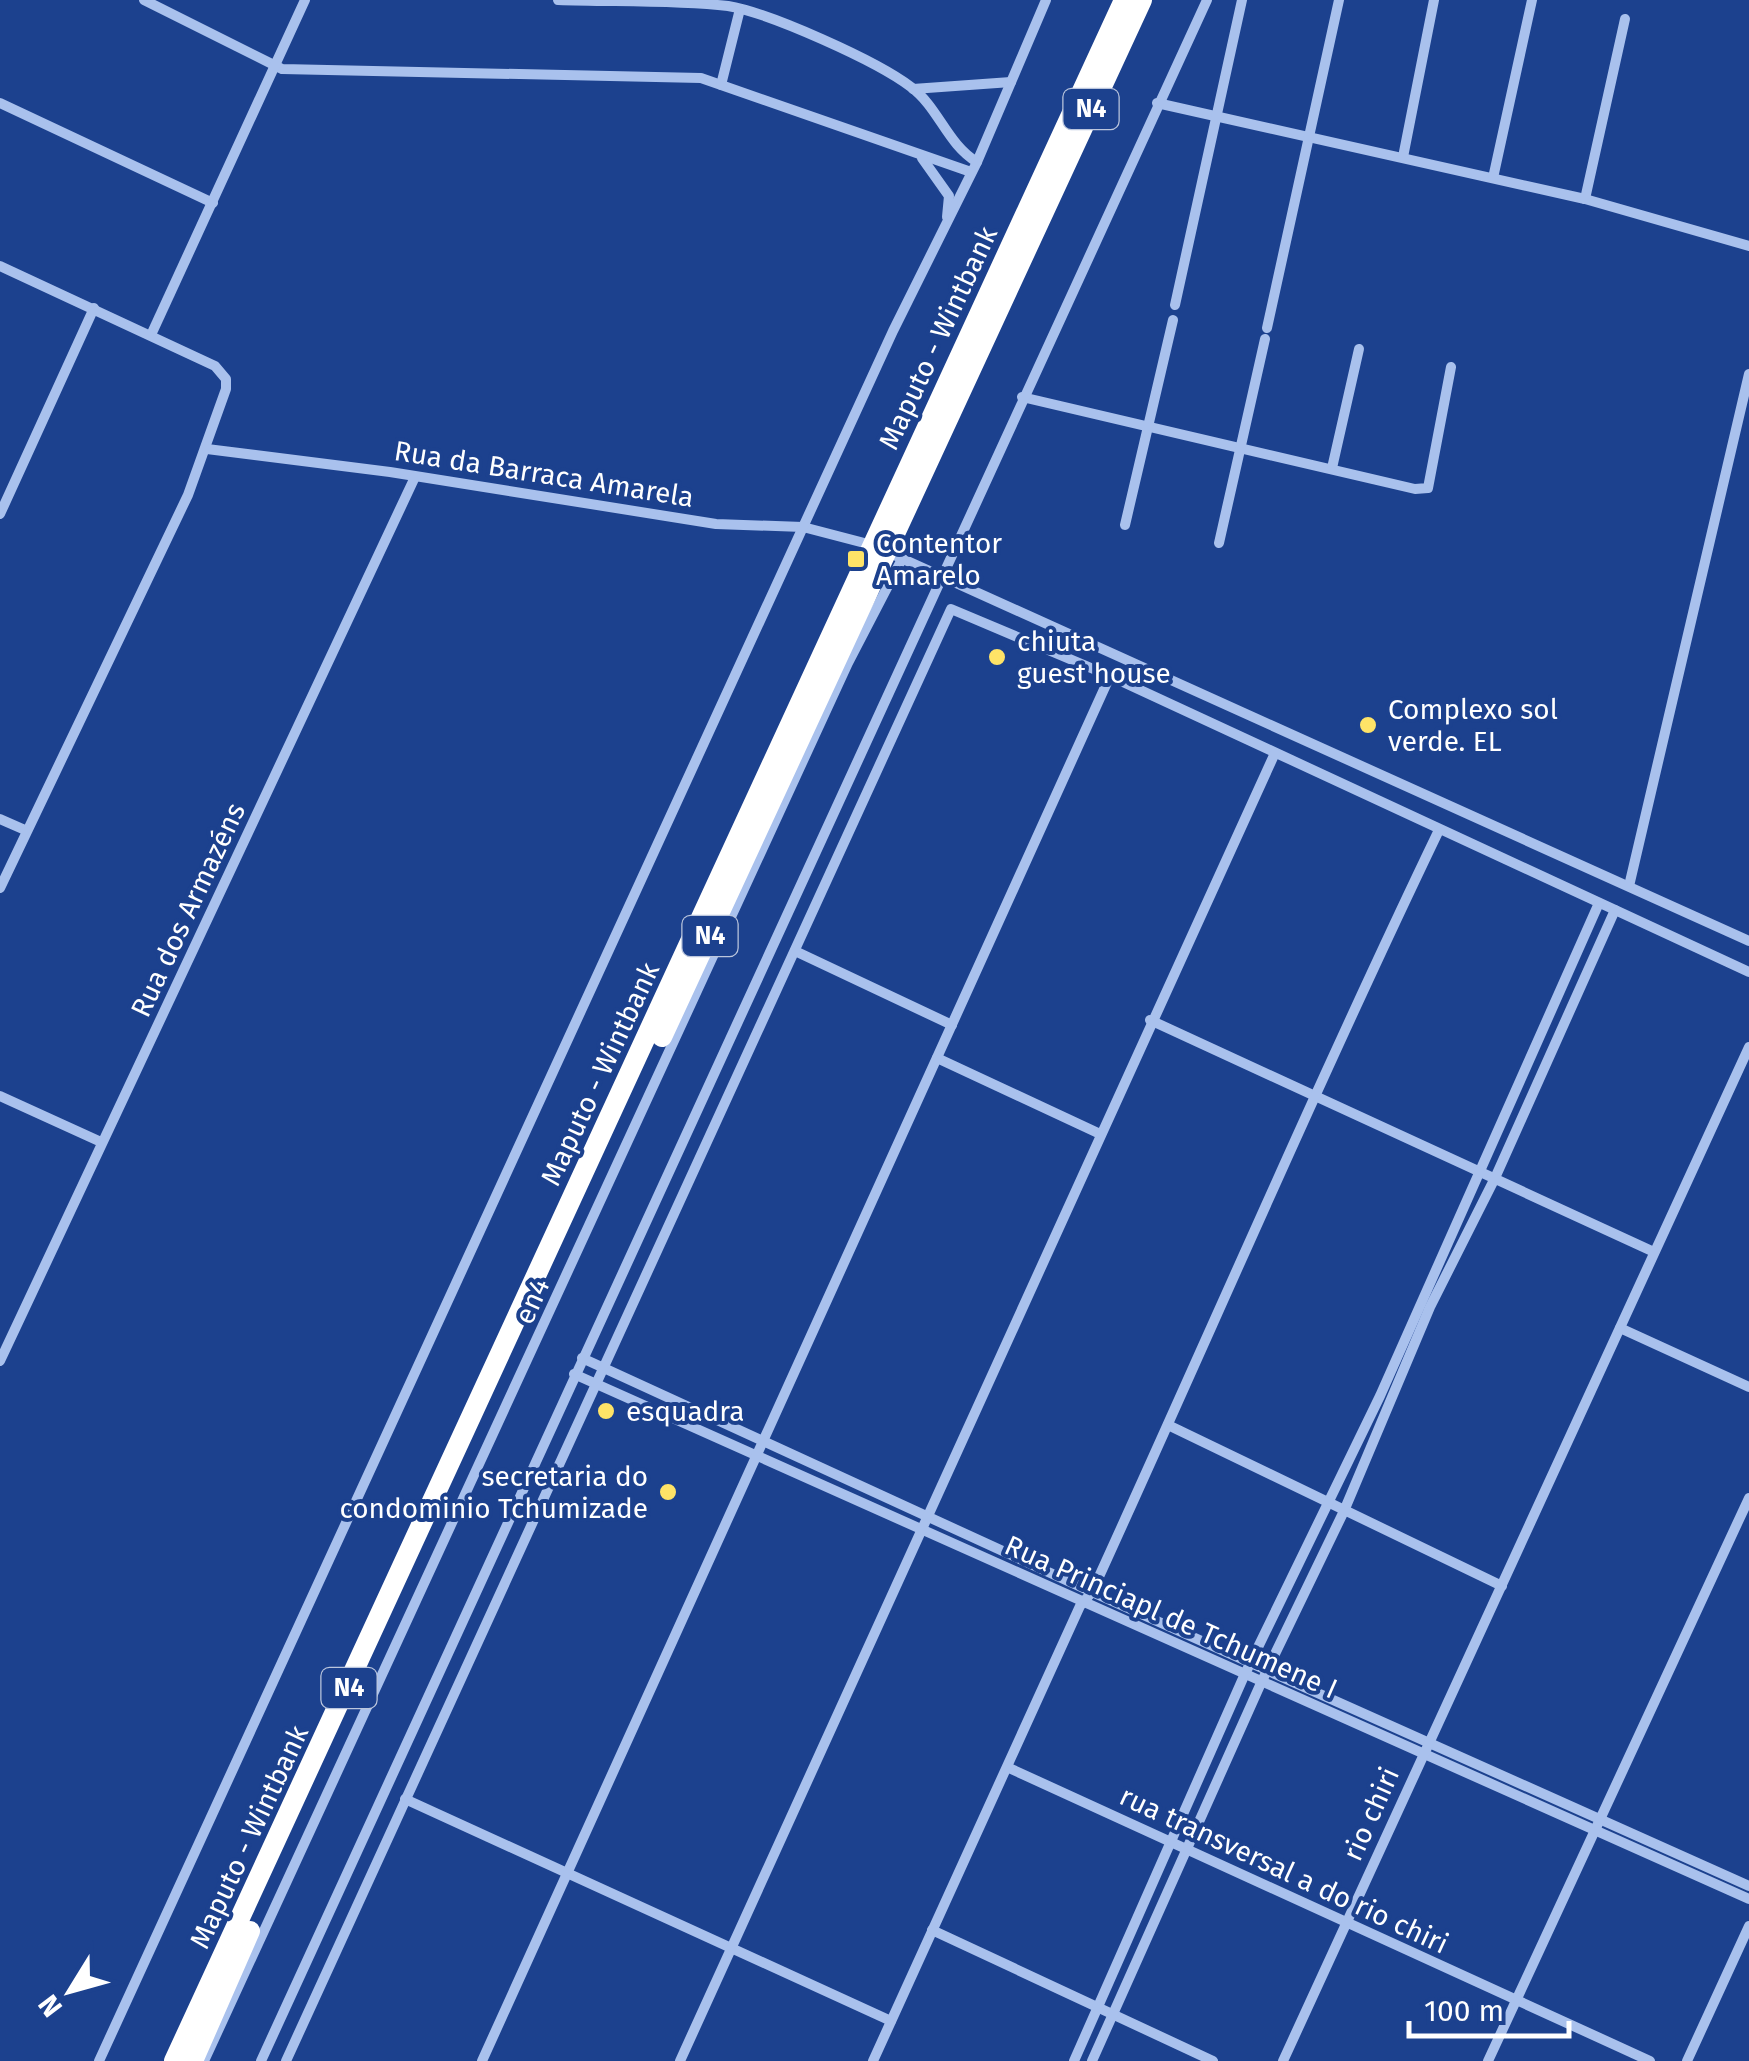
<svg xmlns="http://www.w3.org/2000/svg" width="1749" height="2061" viewBox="0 0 1749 2061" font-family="'Fira Sans',sans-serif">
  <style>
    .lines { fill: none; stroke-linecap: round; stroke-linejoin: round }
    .street { stroke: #a9c1ed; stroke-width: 10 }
    .highway { stroke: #fff; stroke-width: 20 }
    .poi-dot { fill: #fee367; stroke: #1c418e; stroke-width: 4 }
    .labels { text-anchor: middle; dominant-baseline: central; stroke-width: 8; stroke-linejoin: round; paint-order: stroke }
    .shield { fill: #1c418e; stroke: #bbc6dd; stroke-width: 2.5 }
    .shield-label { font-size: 25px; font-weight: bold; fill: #fff }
    .street-label { font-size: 28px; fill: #fff; stroke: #1c418e }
    .poi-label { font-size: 28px; fill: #fff; stroke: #1c418e; text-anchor: start }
  </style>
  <rect width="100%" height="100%" fill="#1c418e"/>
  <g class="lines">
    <g class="street">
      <polyline points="144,0 282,69 701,78 971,172"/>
      <path d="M558,0C613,2 673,0 728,6C770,13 877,61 911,87C939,108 947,144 977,162"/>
      <polyline points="721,85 740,9"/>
      <polyline points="913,89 1011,82"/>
      <polyline points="0,103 213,203"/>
      <polyline points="1157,103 1585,199 1749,246"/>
      <polyline points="1403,157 1434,0"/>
      <polyline points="922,158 949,196 947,217"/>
      <polyline points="1493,178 1532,0"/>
      <polyline points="1585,199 1625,19"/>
      <polyline points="0,266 215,366 226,379 226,389 188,495 0,888"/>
      <polyline points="1175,305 1242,0"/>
      <polyline points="1267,328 1339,0"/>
      <polyline points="151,335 305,0"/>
      <polyline points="1022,397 1415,489 1428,488 1451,367"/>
      <polyline points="207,449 390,472 716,524 803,527 872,545 1749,941"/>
      <polyline points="1332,468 1359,349"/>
      <polyline points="0,514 94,308"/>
      <polyline points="1125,525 1173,320"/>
      <polyline points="1219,543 1265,339"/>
      <polyline points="0,819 25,830"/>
      <polyline points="1629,886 1749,374"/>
      <polyline points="795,951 952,1025"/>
      <polyline points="1150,1020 1654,1252"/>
      <polyline points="937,1058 1098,1133"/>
      <polyline points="0,1096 101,1142"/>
      <polyline points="1620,1328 1749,1387"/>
      <polyline points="582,1358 1092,1592 1749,1886"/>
      <polyline points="0,1361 415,477"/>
      <polyline points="574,1374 1749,1899"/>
      <polyline points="1168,1425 1502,1586"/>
      <polyline points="1009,1768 1650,2061"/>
      <polyline points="405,1799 891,2021"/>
      <polyline points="932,1930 1213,2061"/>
      <polyline points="99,2061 893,331 977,162 1046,0"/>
      <polyline points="204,2061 848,663 902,559"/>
      <polyline points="261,2061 1207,0"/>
      <polyline points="286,2061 951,609 1110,676 1749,972"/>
      <polyline points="482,2061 1110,676"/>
      <polyline points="680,2061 1275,753"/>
      <path d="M873,2061L1080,1606L1092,1592C1208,1338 1318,1082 1439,830"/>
      <polyline points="1074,2061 1244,1676 1380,1396 1599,903"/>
      <polyline points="1092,2061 1261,1683 1344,1511 1430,1307 1495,1178 1615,910"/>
      <polyline points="1283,2061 1749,1047"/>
      <polyline points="1488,2061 1749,1498"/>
      <polyline points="1687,2061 1749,1926"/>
    </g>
    <g class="highway">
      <polyline points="662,1037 1142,0"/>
      <polyline points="174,2061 1124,0"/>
      <polyline points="193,2061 250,1931"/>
    </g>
  </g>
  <g class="poi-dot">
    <rect x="846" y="549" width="20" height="20" rx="5"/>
    <circle cx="997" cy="657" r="10"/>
    <circle cx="1368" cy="725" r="10"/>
    <circle cx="606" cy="1411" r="10"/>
    <circle cx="668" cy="1492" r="10"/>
  </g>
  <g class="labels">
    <g class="shield">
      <rect x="1063.5" y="89" width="55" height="40" rx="8"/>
      <rect x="682.5" y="916" width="55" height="40" rx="8"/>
      <rect x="321.5" y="1668" width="55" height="40" rx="8"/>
    </g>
    <g class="shield-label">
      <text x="1091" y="109">N4</text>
      <text x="710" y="936">N4</text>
      <text x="349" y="1688">N4</text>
    </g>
    <g class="street-label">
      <text transform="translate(938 338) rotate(-65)">Maputo - Wintbank</text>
      <text transform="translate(544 474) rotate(9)">Rua da Barraca Amarela</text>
      <text transform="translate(188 910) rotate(-65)">Rua dos Armazéns</text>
      <text transform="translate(600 1074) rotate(-65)">Maputo - Wintbank</text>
      <text transform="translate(532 1301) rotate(-66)">en4</text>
      <text transform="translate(1171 1617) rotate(24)">Rua Princiapl de Tchumene I</text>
      <text transform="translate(1371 1814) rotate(-66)">rio chiri</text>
      <text transform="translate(249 1837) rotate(-65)">Maputo - Wintbank</text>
      <text transform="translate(1284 1870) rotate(25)">rua transversal a do rio chiri</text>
    </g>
    <g class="poi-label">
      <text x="876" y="543">Contentor<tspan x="876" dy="32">Amarelo</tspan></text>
      <text x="1017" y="641">chiuta<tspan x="1017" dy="32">guest house</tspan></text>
      <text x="1388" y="709">Complexo sol<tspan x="1388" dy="32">verde. EL</tspan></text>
      <text x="626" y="1411">esquadra</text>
      <text x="648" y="1476" text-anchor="end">secretaria do<tspan x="648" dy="32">condominio Tchumizade</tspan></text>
    </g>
  </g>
  <g transform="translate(70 1991) rotate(233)" stroke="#1c418e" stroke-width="8" paint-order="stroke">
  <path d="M0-8L18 38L0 25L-18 38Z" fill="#ffffff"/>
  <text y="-15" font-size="28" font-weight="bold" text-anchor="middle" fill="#ffffff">N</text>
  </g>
  <path d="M1409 2021v15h160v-15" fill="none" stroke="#ffffff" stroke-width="5"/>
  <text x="1424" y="2021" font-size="30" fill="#ffffff" stroke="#1c418e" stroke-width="8" paint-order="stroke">100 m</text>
</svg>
